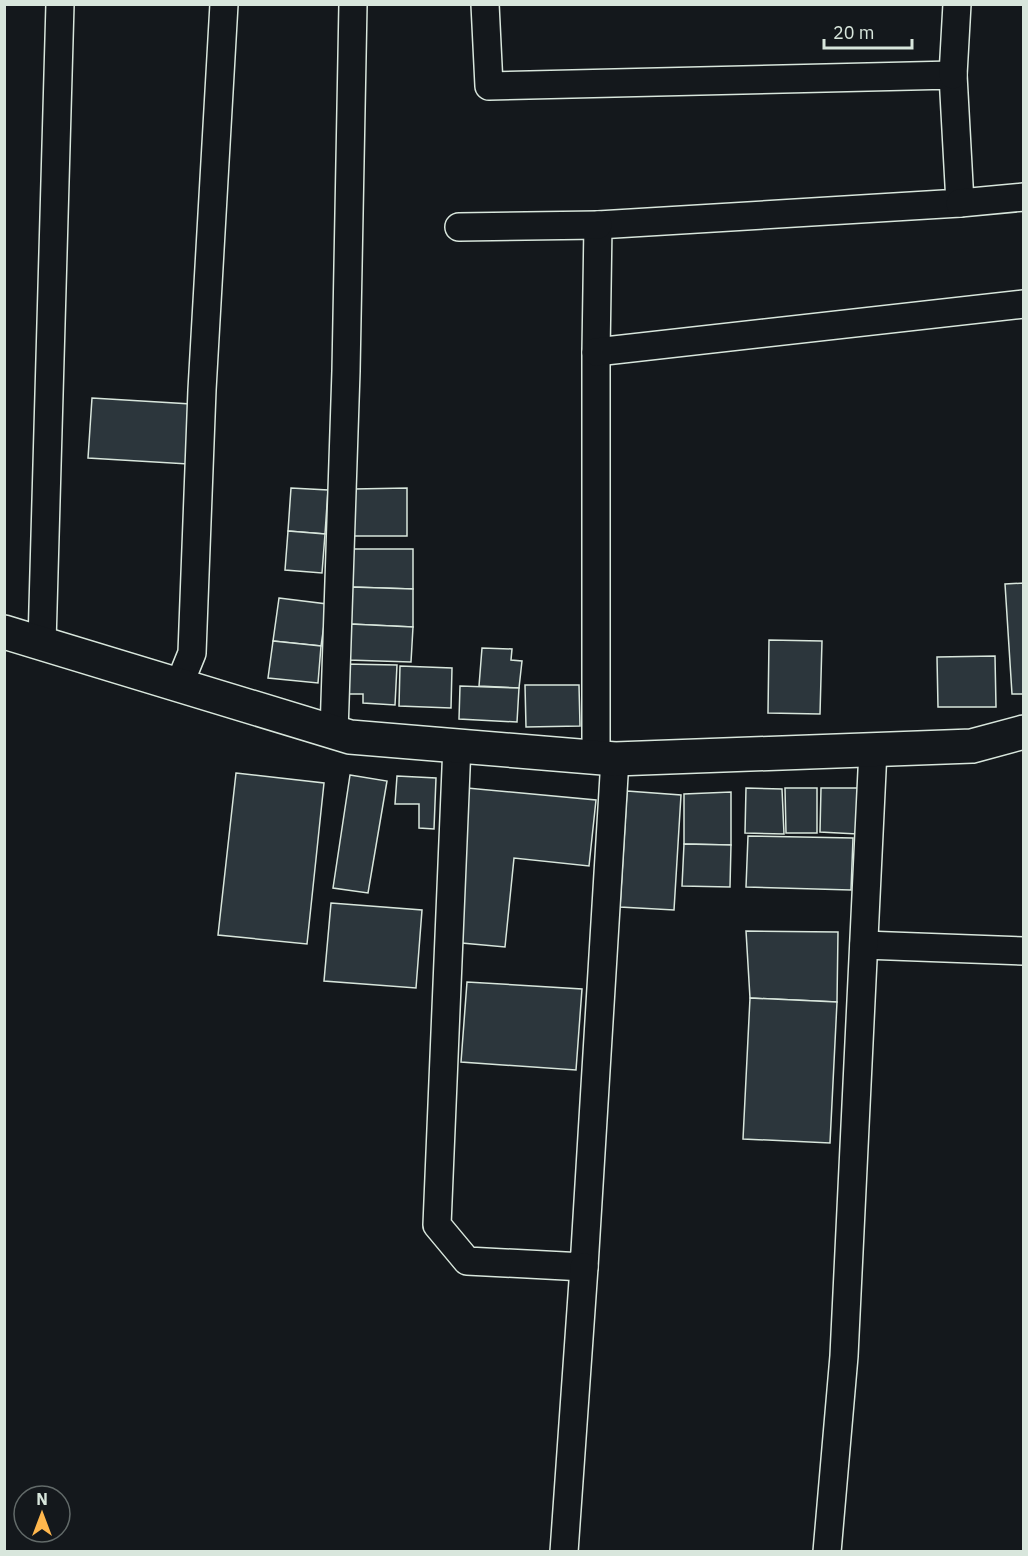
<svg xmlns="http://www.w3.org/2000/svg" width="1028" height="1556" viewBox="0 0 1028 1556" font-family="'IBM Plex Sans',sans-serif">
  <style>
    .building { fill: #2c363c; stroke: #d8e6dc; stroke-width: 1.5 }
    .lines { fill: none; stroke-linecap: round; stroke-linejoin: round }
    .minor-casing { stroke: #d8e6dc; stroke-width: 30 }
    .tertiary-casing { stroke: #d8e6dc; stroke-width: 36 }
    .minor { stroke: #14181c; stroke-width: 27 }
    .tertiary { stroke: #14181c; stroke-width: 33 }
  </style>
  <rect width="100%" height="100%" fill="#14181c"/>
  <g class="building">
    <polygon points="92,398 191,404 188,464 88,458"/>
    <polygon points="291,488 328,490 325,534 288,531"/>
    <polygon points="407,488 407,536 354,536 354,489"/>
    <polygon points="288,531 325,534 322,573 285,570"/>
    <polygon points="353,549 413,549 413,589 351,587"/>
    <polygon points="1024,583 1024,694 1012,694 1005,584"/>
    <polygon points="351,587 413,589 413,627 350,624"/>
    <polygon points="279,598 327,604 321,646 273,641"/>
    <polygon points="350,624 413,627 411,662 348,660"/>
    <polygon points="769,640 822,641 820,714 768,713"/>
    <polygon points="273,641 321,646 318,683 268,678"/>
    <polygon points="482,648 512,649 511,660 522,661 519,688 479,686"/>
    <polygon points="995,656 996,707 938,707 937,657"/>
    <polygon points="345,664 397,665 395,705 363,703 363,694 343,694"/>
    <polygon points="400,666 452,668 451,708 399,706"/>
    <polygon points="525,685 579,685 580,726 526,727"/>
    <polygon points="460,686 519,688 517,722 459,719"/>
    <polygon points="236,773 324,783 307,944 218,935"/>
    <polygon points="350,775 387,781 368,893 333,888"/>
    <polygon points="397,776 436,778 434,829 419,828 419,804 395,804"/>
    <polygon points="467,788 596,800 589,866 514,858 505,947 451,942"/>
    <polygon points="746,788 782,789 784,834 745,833"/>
    <polygon points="785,788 817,788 817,833 786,833"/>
    <polygon points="821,788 858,788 857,834 820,832"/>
    <polygon points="627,791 681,795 674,910 620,907"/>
    <polygon points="731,792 731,845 684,844 684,794"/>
    <polygon points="748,836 853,838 851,890 746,887"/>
    <polygon points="684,844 731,845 730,887 682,886"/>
    <polygon points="331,903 422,910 416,988 324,981"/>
    <polygon points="746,931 838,932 837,1002 750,998"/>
    <polygon points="467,982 582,989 576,1070 461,1062"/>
    <polygon points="750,998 837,1002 830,1143 743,1139"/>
  </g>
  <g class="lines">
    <g class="minor-casing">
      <g id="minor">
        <polyline points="485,4 489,86 953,75 960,203 598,225 596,352 596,757"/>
        <polyline points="953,75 957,4"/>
        <polyline points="960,203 1024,197"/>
        <polyline points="459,227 598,225"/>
        <polyline points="596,352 1024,304"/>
        <polyline points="42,643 60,4"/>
        <polyline points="179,685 192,653 202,390 224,4"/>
        <polyline points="334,732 346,371 353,4"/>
        <polyline points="457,745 437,1225 467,1261 584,1267 615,759"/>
        <polyline points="864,945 1024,951"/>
        <polyline points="564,1552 584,1267"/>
        <polyline points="827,1552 844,1356 873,750"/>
      </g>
    </g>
    <g class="tertiary-casing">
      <polyline id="tertiary" points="4,632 350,737 615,759 972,746 1024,732"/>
    </g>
    <use href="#minor" class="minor"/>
    <use href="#tertiary" class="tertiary"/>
  </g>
  <rect width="1028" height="1556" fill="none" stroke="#d8e6dc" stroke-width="12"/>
  <g transform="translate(42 1514)"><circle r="28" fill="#14181c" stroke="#626a69" stroke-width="1.5"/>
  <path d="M0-4.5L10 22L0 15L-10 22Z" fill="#ffb74d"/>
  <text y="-9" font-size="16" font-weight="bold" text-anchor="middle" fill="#d8e6dc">N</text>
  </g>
  <path d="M824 39v9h88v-9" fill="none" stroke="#d8e6dc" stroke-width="3"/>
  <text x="833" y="39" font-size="18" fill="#d8e6dc" stroke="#14181c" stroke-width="4.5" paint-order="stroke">20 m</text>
</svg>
